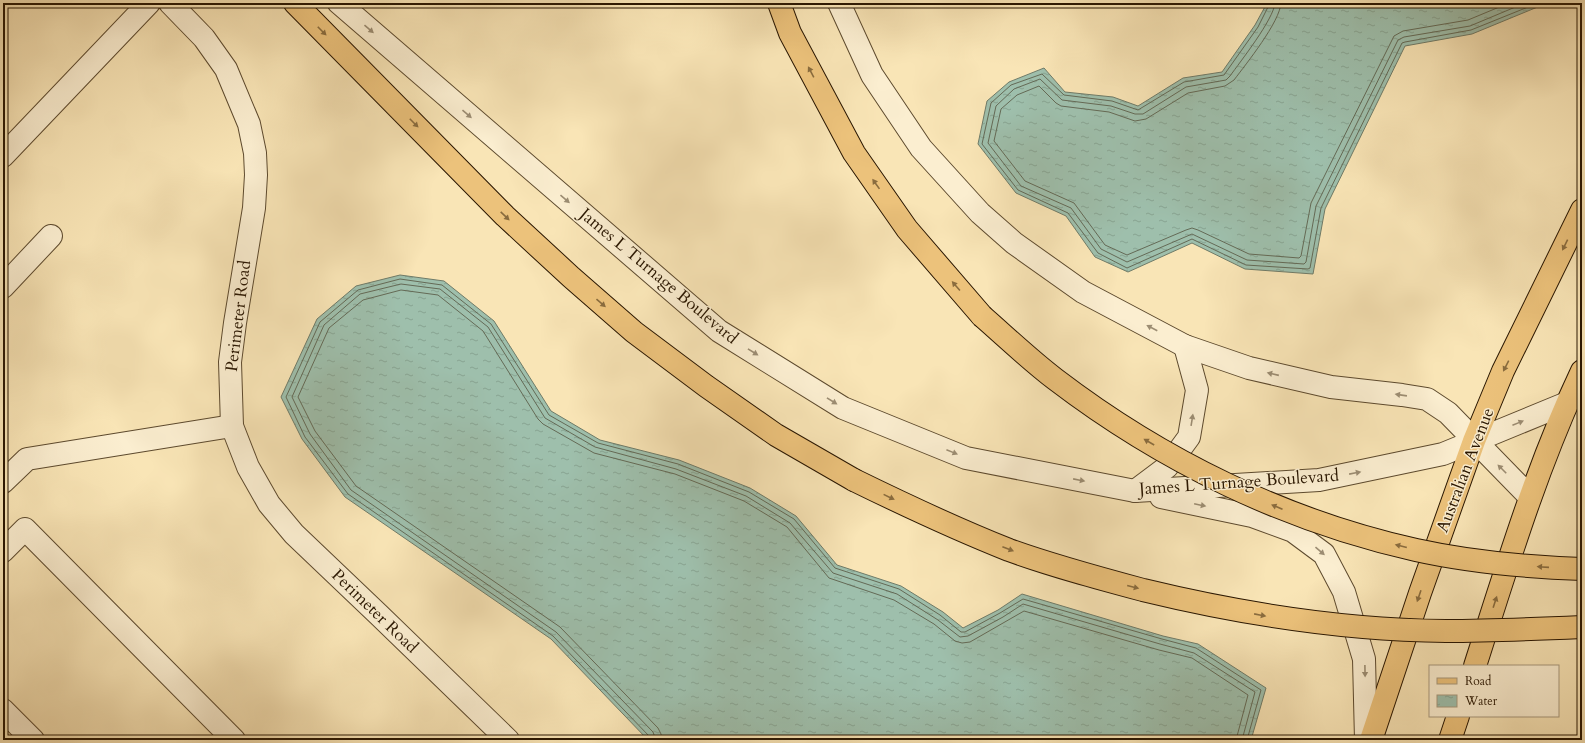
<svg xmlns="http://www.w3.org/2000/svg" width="1585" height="743" viewBox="0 0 1585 743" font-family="Cardo,serif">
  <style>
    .water { fill: url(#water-ripples); stroke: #6f7b68 }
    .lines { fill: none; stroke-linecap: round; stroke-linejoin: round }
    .shore { stroke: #646a56; stroke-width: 1 }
    .minor-casing { stroke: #5d4a2e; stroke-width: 24 }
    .major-casing { stroke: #291601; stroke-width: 24 }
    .highway-casing { stroke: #291601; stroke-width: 24 }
    .minor { stroke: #fbeed0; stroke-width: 22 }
    .major { stroke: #ecc27b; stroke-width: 22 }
    .highway { stroke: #ecc27b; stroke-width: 22 }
    .highway-bridge-casing { stroke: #291601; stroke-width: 24; stroke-linecap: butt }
    .highway-bridge { stroke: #ecc27b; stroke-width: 22 }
    .oneway { fill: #9c8d73 }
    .oneway2 { fill: #8a6c3e }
    .labels { text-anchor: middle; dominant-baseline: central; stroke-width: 3; stroke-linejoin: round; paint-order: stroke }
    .street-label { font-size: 17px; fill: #291601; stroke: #fbeed0 }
  </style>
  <defs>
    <pattern id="water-ripples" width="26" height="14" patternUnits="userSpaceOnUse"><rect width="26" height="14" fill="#9ebfac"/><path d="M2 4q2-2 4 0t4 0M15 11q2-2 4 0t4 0" fill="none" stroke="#88a392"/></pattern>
  </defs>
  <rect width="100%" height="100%" fill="#f9e5b6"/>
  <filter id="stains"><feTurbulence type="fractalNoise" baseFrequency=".005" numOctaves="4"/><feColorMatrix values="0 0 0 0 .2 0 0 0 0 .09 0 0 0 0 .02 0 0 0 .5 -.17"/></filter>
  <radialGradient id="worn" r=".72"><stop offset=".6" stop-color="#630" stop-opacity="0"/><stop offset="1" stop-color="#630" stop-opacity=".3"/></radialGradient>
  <g class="water">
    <polygon points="1267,3 1543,3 1540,6 1472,34 1405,46 1325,209 1313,274 1245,269 1192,243 1128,272 1095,257 1066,216 1016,193 978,144 987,101 1009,82 1044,68 1065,92 1113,97 1138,106 1183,78 1222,72 1255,25"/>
    <polygon points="400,275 444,281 494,321 551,411 600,440 679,460 750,488 796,516 837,565 901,586 943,612 963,628 998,610 1022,594 1163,636 1198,644 1266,688 1251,740 648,740 551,639 345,497 302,439 281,397 317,319 356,286"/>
  </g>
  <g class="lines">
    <g class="shore">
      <polyline points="1270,3 1258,27 1224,75 1184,82 1138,110 1112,101 1064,95 1042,74 1011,85 991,103 982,144 1018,190 1068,213 1098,253 1127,268 1192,239 1246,265 1308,269 1310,268 1321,208 1402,43 1405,42 1471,30 1538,3"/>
      <path d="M1275,3C1274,19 1240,62 1230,76L1226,80L1186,87L1143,114H1135L1111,106L1062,100L1040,79L1014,89L996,106L988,143L1021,186L1071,208L1101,249L1127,262L1192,234L1247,260L1304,264L1306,262L1316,206L1398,40L1404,37L1470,26L1525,3"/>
      <path d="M1281,3C1280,22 1246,64 1234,80L1225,86L1188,93L1146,119L1135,121L1109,112L1061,106L1056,103L1039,86L1017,95L1001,109L994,141L1025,181L1074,203L1105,245L1127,255L1186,230L1192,228L1198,230L1249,254L1299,258L1301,256L1311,203L1394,36L1403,31L1468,20L1509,3"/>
      <polyline points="651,740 649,736 553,636 348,494 305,437 286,397 320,322 358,290 400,279 442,285 491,324 549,415 598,443 678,464 749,492 794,519 835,568 899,589 940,615 961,632 965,632 1000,613 1023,599 1162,639 1196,648 1261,690 1247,740"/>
      <polyline points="656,740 653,732 556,632 351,490 310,434 292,397 324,325 360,294 401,284 440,289 488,327 545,418 595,447 676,469 746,496 790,523 833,573 897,594 938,620 960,637 968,636 1003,617 1023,604 1160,644 1194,653 1255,692 1242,740"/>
      <polyline points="662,740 661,734 658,728 560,627 356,486 315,431 298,397 329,328 363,300 401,290 438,295 483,331 538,419 543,424 594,453 675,474 744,501 787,527 829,578 894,600 934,624 955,641 962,643 970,642 1024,611 1159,650 1192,658 1248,695 1236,740"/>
    </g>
    <g class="minor-casing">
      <g id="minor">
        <polyline points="170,3 204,38 226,69 249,124 255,153 256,175 254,208 235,323 230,362 232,426 248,467 269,504 294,534 379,615 508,740"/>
        <polyline points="339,3 719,331 843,408 966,458 1135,491 1319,480 1443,454 1567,403"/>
        <polyline points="839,3 872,75 921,148 980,213 1014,243 1083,292 1185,346 1249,368 1331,387 1402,395 1427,399 1448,413 1530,497"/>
        <polyline points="3,156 149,3"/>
        <polyline points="3,287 51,236"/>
        <polyline points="3,482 27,459 232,426"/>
        <polyline points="1135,491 1167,467 1189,437 1197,390 1185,346"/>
        <polyline points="1161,497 1252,516 1293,531 1324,554 1344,592 1364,659 1366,740"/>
        <polyline points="3,551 25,529 234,740"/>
        <polyline points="3,710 33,740"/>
      </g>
    </g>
    <g class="major-casing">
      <g id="major">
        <path d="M1475,666C1507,566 1537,466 1582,371"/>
        <polyline points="1371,740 1420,593 1474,441 1503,371 1582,210"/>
        <polyline points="1450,740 1458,716"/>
      </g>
    </g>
    <g class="highway-casing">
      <g id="highway">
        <polyline points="295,3 505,216 571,277 634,332 706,386 776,435 854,480"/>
        <polyline points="779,3 790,33 854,153 907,229 982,316"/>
      </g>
    </g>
    <use href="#minor" class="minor"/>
    <use href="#major" class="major"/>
    <use href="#highway" class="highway"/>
    <g class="highway-bridge-casing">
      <g id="highway-bridge">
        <path d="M982,316C1006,337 1030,360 1055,379C1161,460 1285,521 1416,550C1470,562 1526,567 1582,569"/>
        <path d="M854,480C905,505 956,529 1009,550C1053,566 1098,578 1143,590C1242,614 1344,630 1446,631C1491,631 1537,629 1582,627"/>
      </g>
    </g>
    <use href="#highway-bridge" class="highway-bridge"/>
  </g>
  <defs><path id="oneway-solid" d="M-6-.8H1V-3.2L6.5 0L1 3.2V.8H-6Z"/></defs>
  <g class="oneway">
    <use href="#oneway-solid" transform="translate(369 29) rotate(41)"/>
    <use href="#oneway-solid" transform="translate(467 114) rotate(41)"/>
    <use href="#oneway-solid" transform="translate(565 199) rotate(41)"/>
    <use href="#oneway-solid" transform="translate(1152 328) rotate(-152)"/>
    <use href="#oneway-solid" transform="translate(753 352) rotate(32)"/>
    <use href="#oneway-solid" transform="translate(1273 374) rotate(-167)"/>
    <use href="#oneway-solid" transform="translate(1401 395) rotate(-172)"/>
    <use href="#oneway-solid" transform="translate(832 401) rotate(32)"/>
    <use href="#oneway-solid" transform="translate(1192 420) rotate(-81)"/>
    <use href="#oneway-solid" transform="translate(1518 423) rotate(-22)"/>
    <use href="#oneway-solid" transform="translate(952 452) rotate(22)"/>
    <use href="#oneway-solid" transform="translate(1502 469) rotate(-135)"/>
    <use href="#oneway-solid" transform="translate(1355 473) rotate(-11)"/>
    <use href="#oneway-solid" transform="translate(1079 480) rotate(11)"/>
    <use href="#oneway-solid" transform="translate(1200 505) rotate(12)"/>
    <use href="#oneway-solid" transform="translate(1320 551) rotate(41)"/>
    <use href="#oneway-solid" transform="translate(1365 671) rotate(89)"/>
  </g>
  <g class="oneway2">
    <use href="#oneway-solid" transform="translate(322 31) rotate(45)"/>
    <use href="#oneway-solid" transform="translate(811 72) rotate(-118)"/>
    <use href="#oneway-solid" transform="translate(414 123) rotate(45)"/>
    <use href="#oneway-solid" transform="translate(876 184) rotate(-125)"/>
    <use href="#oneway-solid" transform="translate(505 216) rotate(44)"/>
    <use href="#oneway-solid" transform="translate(1565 245) rotate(116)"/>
    <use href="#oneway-solid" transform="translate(956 286) rotate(-131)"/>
    <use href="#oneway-solid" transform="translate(601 303) rotate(41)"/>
    <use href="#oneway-solid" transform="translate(1506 366) rotate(117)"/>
    <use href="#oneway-solid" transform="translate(1149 442) rotate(-150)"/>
    <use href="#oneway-solid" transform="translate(889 497) rotate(26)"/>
    <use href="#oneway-solid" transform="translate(1277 507) rotate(-157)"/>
    <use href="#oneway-solid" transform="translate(1401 546) rotate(-166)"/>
    <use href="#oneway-solid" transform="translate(1008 549) rotate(21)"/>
    <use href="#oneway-solid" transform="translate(1543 567) rotate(-176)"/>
    <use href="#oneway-solid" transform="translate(1133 587) rotate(14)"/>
    <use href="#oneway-solid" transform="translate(1419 596) rotate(109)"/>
    <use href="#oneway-solid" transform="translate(1495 602) rotate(-72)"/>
    <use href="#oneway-solid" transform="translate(1260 615) rotate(11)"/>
  </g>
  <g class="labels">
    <g class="street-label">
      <text transform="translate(659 276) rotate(40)">James L Turnage Boulevard</text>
      <text transform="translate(238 316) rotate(-83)">Perimeter Road</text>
      <text transform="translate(1465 470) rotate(-69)">Australian Avenue</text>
      <text transform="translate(1239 482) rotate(-4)">James L Turnage Boulevard</text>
      <text transform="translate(375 611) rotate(44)">Perimeter Road</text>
    </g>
  </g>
  <rect width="1585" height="743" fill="none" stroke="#f9e5b6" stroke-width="16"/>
  <rect x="4" y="4" width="1577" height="735" fill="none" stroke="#291601" stroke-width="2"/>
  <rect x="8" y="8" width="1569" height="727" fill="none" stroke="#291601"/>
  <rect x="1429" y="665" width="130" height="52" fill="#fbeed0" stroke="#a7987d"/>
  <rect x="1437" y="678" width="20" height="6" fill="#ecc27b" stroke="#a7987d"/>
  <text x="1465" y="685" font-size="12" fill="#291601">Road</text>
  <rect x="1437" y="695" width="20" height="12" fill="url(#water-ripples)" stroke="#a7987d"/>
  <text x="1465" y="705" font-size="12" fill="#291601">Water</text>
  <rect width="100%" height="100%" filter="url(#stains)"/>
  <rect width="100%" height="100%" fill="url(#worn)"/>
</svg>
